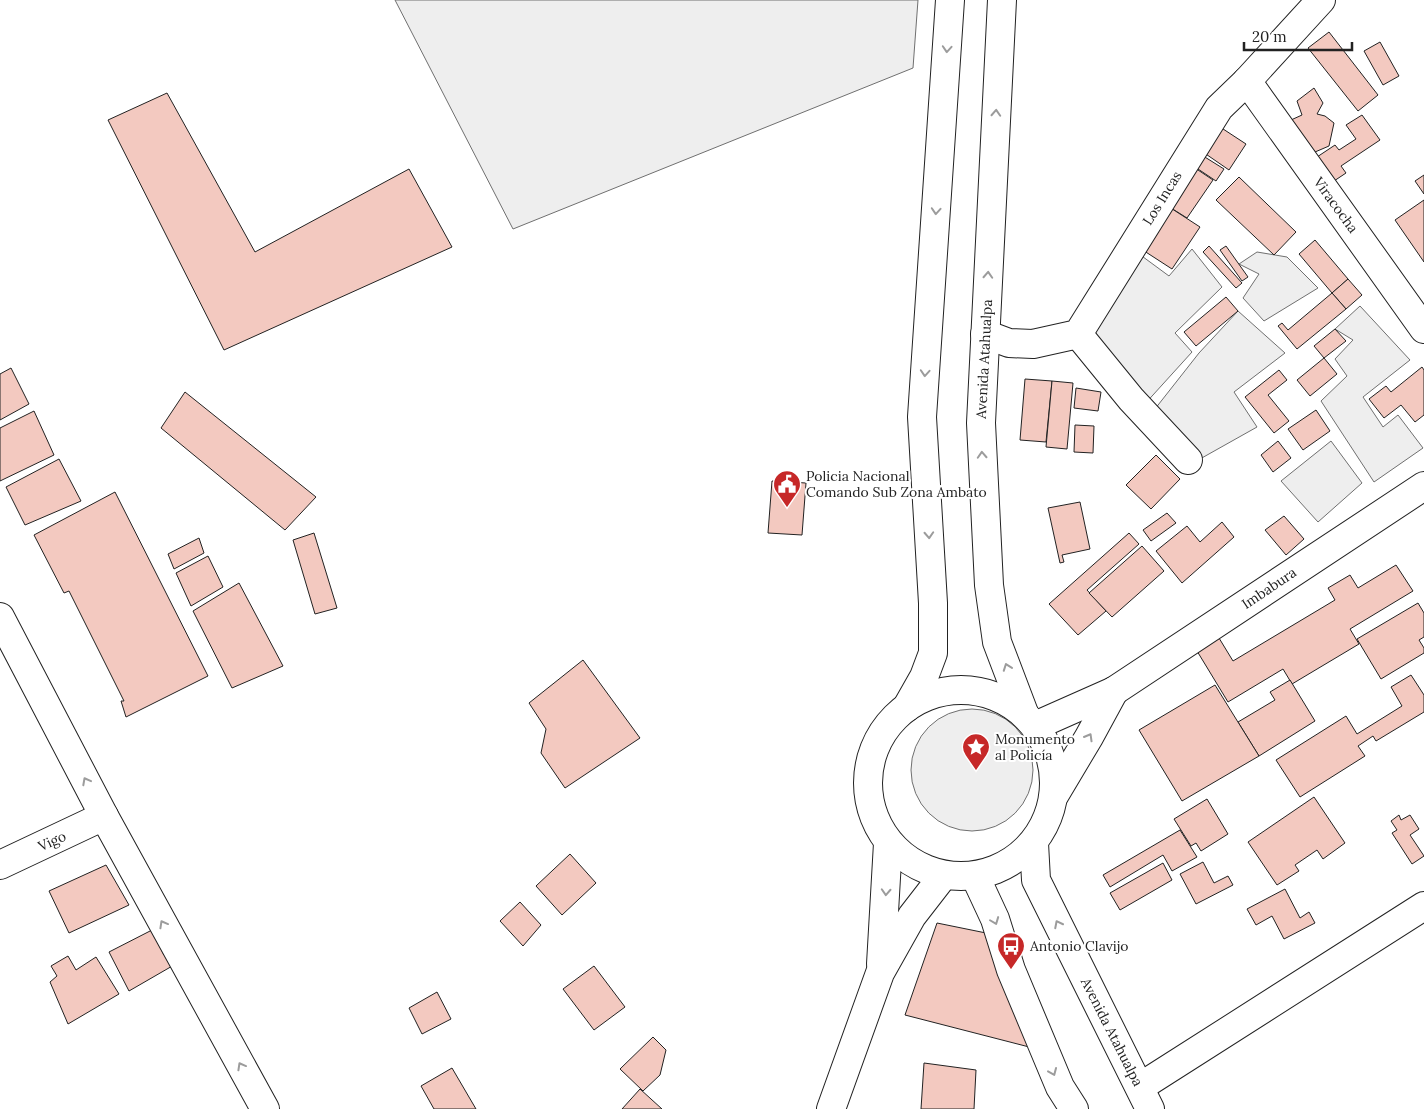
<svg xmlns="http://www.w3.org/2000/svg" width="1424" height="1109" viewBox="0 0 1424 1109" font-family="Lora,serif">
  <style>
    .green { fill: #eee; stroke: #6f6f6f }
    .building { fill: #f3c9c0; stroke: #222 }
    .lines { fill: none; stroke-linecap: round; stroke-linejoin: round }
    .minor-casing { stroke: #222; stroke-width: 30 }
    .secondary-casing { stroke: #222; stroke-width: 30 }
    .primary-casing { stroke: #222; stroke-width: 30 }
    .minor { stroke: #fff; stroke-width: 28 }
    .secondary { stroke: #fff; stroke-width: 28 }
    .primary { stroke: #fff; stroke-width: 28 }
    .oneway { stroke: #9c9c9c }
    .labels { text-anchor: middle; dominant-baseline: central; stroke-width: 4; stroke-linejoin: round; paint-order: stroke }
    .street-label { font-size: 14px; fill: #222; stroke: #fff }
    .poi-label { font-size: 14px; fill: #222; stroke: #fff; text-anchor: start }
  </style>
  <rect width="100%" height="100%" fill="#fff"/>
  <g class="green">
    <polygon points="395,0 918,0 913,68 513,229"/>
    <polygon points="1192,249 1222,287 1175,333 1192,352 1143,406 1082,346 1135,251 1169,276"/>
    <polygon points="1257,252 1287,257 1318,288 1264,321 1243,298 1259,274 1239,264"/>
    <polygon points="1360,306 1410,360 1363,397 1383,427 1398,415 1423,448 1374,482 1321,401 1347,376 1335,359 1353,340 1335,329"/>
    <polygon points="1238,311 1285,353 1234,392 1257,427 1200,459 1151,414 1199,353"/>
    <polygon points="1331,441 1362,483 1318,522 1281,481"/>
    <circle cx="972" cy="770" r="61"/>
  </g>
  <g class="building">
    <polygon points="1329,32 1378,95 1358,111 1308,48"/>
    <polygon points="1380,42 1399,76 1383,85 1364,51"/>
    <polygon points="1314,88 1323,103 1317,114 1325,116 1334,123 1329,146 1315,152 1291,120 1302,115 1297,101"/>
    <polygon points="167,93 255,252 409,169 452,247 224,350 108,120"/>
    <polygon points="1362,115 1380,140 1341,166 1346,173 1334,181 1317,157 1335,145 1339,150 1356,139 1346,125"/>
    <polygon points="1217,125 1246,144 1229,170 1200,150"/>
    <polygon points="1200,154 1224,169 1216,181 1192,165"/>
    <polygon points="1189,164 1213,180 1187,218 1163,203"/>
    <polygon points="1424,175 1424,194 1415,181"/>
    <polygon points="1239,177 1296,232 1274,255 1216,200"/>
    <polygon points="1424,200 1424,262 1395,220"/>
    <polygon points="1163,203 1200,227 1172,269 1135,245"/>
    <polygon points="1315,240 1348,279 1332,293 1299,254"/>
    <polygon points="1209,246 1242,283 1236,288 1203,252"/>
    <polygon points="1226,246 1248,277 1242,281 1220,250"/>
    <polygon points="1348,279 1362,295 1346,309 1332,293"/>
    <polygon points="1332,293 1346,309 1297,349 1278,326 1282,323 1288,330"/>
    <polygon points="1226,297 1238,311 1196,346 1184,332"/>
    <polygon points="1335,329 1346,341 1324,358 1314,346"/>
    <polygon points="1324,358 1337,374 1310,396 1297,380"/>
    <polygon points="1422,367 1424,370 1424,415 1415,422 1401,405 1384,418 1369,399 1386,386 1391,392"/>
    <polygon points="11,368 29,404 0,420 0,374"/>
    <polygon points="1279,370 1287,380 1268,395 1289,421 1274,433 1245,397"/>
    <polygon points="1025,379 1052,381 1046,442 1020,440"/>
    <polygon points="1052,381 1073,383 1067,449 1046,447"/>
    <polygon points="1076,388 1101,392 1098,411 1074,408"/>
    <polygon points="185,392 316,497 285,530 161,428"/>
    <polygon points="1316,410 1330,431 1303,450 1288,429"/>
    <polygon points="34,411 54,455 0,481 0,428"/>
    <polygon points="1075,425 1094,426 1093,453 1074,452"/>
    <polygon points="1278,441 1291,458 1273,472 1261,455"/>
    <polygon points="1156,455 1180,479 1151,509 1126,485"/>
    <polygon points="59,459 81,501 25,525 6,487"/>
    <polygon points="772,481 806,483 802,535 768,533"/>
    <polygon points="115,492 208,676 126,717 121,701 124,701 69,591 64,593 34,535"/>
    <polygon points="1080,502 1090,549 1062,555 1064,562 1060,563 1048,508"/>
    <polygon points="1167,513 1176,523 1151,541 1143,530"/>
    <polygon points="1284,516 1304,539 1286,555 1265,530"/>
    <polygon points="1222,522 1234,537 1182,583 1156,551 1187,526 1200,542"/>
    <polygon points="314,533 337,608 315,614 293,540"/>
    <polygon points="1129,533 1139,544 1087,590 1106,611 1078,635 1049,604"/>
    <polygon points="199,538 204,553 174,569 168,554"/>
    <polygon points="1142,546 1164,571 1112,617 1089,593"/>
    <polygon points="208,556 223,587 191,606 176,573"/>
    <polygon points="1396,565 1413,591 1350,629 1359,644 1292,684 1283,669 1228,702 1197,651 1219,638 1233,661 1335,600 1328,588 1350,575 1358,588"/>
    <polygon points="239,583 283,666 232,688 193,611"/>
    <polygon points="1418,603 1424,613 1424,637 1419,640 1424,648 1424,653 1381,679 1357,639"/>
    <polygon points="583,660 640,738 565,788 541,753 546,729 529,703"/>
    <polygon points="1411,675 1424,695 1424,712 1376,741 1373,736 1358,746 1365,756 1300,797 1276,760 1346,716 1357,734 1402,706 1391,687"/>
    <polygon points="1290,680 1315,721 1259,756 1238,722 1275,700 1270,692"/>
    <polygon points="1215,685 1259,756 1182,801 1139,730"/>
    <polygon points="1314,797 1345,843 1323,859 1317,850 1295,865 1299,871 1277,885 1248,842"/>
    <polygon points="1207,799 1228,834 1201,851 1196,843 1191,846 1174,819"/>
    <polygon points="1399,815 1401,820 1410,815 1419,829 1410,835 1424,856 1412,864 1392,833 1397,830 1391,821"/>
    <polygon points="1180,830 1197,857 1172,871 1163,855 1110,887 1103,875"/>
    <polygon points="570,854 596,883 562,915 536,886"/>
    <polygon points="1203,862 1214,883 1228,876 1233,885 1196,904 1180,874"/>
    <polygon points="1163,863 1172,880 1120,910 1110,893"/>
    <polygon points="106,865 129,905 69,933 49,891"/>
    <polygon points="1285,889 1300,918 1309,912 1315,923 1284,939 1272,916 1256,925 1247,909"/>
    <polygon points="520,902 541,925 523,946 500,921"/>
    <polygon points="937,923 991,934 1037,1049 905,1015"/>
    <polygon points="152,930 164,955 174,965 129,991 109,952"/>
    <polygon points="68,956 76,970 96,957 119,994 68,1024 50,982 57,976 51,966"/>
    <polygon points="594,966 625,1007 594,1030 563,989"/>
    <polygon points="437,992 451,1019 422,1034 409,1008"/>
    <polygon points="653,1037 666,1050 660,1075 643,1091 620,1069"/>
    <polygon points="924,1063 976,1070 974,1109 921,1109"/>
    <polygon points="452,1068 476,1109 434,1109 421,1086"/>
    <polygon points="640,1089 662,1109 622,1109"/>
  </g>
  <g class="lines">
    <g class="minor-casing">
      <g id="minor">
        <polyline points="1247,81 1424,329"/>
        <polyline points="985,334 1009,343 1033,344 1078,334 1219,108 1247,81 1321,0"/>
        <polyline points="1078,334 1131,399 1188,460"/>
        <polyline points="0,617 104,816 265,1109"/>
        <polyline points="1035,726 1114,691 1424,486"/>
        <polyline points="1055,794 1089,737 1114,691"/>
        <polyline points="0,865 104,816"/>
        <polyline points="1140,1087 1424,906"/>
      </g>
    </g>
    <g class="secondary-casing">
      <g id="secondary">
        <polyline points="881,964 888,843"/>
        <polyline points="831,1109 880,973 912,916 943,876"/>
      </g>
    </g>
    <g class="primary-casing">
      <g id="primary">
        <polyline points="1002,0 981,423 989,585 997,642 1024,713"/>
        <circle cx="961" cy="783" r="93"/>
        <polyline points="907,707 924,677 933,653 933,603 922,417 950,0"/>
        <polyline points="1034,843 1036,880 1150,1109"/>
        <polyline points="975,876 995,919 1011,970 1060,1087 1074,1109"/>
      </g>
    </g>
    <use href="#minor" class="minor"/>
    <use href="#secondary" class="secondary"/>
    <use href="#primary" class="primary"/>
  </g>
  <defs><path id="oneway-chevron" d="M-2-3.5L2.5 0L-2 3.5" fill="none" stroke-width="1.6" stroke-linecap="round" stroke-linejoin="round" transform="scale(1.25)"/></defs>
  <g class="oneway">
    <use href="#oneway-chevron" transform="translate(947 49) rotate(94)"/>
    <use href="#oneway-chevron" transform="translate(996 113) rotate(-87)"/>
    <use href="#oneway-chevron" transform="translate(936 211) rotate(94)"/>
    <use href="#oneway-chevron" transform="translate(988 275) rotate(-87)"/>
    <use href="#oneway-chevron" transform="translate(925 373) rotate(94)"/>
    <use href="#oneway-chevron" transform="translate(982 455) rotate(-93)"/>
    <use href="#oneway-chevron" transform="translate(929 535) rotate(87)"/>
    <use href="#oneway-chevron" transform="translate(1007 667) rotate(-110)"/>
    <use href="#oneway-chevron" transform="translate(1089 737) rotate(-60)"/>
    <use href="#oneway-chevron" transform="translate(86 781) rotate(-118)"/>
    <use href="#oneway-chevron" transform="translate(886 892) rotate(93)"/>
    <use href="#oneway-chevron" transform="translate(995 921) rotate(69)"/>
    <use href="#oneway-chevron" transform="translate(163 924) rotate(-119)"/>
    <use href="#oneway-chevron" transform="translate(1058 924) rotate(-117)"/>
    <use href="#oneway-chevron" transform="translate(241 1066) rotate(-119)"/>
    <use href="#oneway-chevron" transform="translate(1053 1072) rotate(67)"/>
  </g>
  <defs>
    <g id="civic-pin" transform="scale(1.4375)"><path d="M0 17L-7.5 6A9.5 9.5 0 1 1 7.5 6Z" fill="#c62828" stroke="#fff"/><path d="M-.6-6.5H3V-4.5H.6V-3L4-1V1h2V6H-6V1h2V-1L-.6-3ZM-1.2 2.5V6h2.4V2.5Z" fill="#fff"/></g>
    <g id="sight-pin" transform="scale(1.4375)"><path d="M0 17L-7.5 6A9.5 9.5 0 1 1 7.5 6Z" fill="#c62828" stroke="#fff"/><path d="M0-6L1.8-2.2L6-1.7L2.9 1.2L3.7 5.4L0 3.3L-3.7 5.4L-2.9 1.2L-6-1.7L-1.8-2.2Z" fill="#fff"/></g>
    <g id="bus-pin" transform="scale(1.4375)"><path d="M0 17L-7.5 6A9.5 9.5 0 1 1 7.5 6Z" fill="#c62828" stroke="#fff"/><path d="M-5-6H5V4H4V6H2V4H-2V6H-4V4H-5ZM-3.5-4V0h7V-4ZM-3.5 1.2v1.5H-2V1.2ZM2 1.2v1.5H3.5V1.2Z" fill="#fff"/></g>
  </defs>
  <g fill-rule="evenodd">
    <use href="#civic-pin" x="787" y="484"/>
    <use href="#sight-pin" x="976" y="747"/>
    <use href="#bus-pin" x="1011" y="946"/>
  </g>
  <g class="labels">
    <g class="street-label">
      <text transform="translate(1162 198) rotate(-58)">Los Incas</text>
      <text transform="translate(1336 205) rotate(54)">Viracocha</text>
      <text transform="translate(984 359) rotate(-87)">Avenida Atahualpa</text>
      <text transform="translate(1269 588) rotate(-34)">Imbabura</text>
      <text transform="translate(52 841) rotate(-25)">Vigo</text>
      <text transform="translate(1112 1032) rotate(63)">Avenida Atahualpa</text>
    </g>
    <g class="poi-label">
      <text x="806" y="476">Policia Nacional<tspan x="806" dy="16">Comando Sub Zona Ambato</tspan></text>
      <text x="995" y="739">Monumento<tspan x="995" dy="16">al Policía</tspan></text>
      <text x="1030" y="946">Antonio Clavijo</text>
    </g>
  </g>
  <path d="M1244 42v8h108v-8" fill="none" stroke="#222222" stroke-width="2.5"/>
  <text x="1252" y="42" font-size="15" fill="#222222" stroke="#ffffff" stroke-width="4" paint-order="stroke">20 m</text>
</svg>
